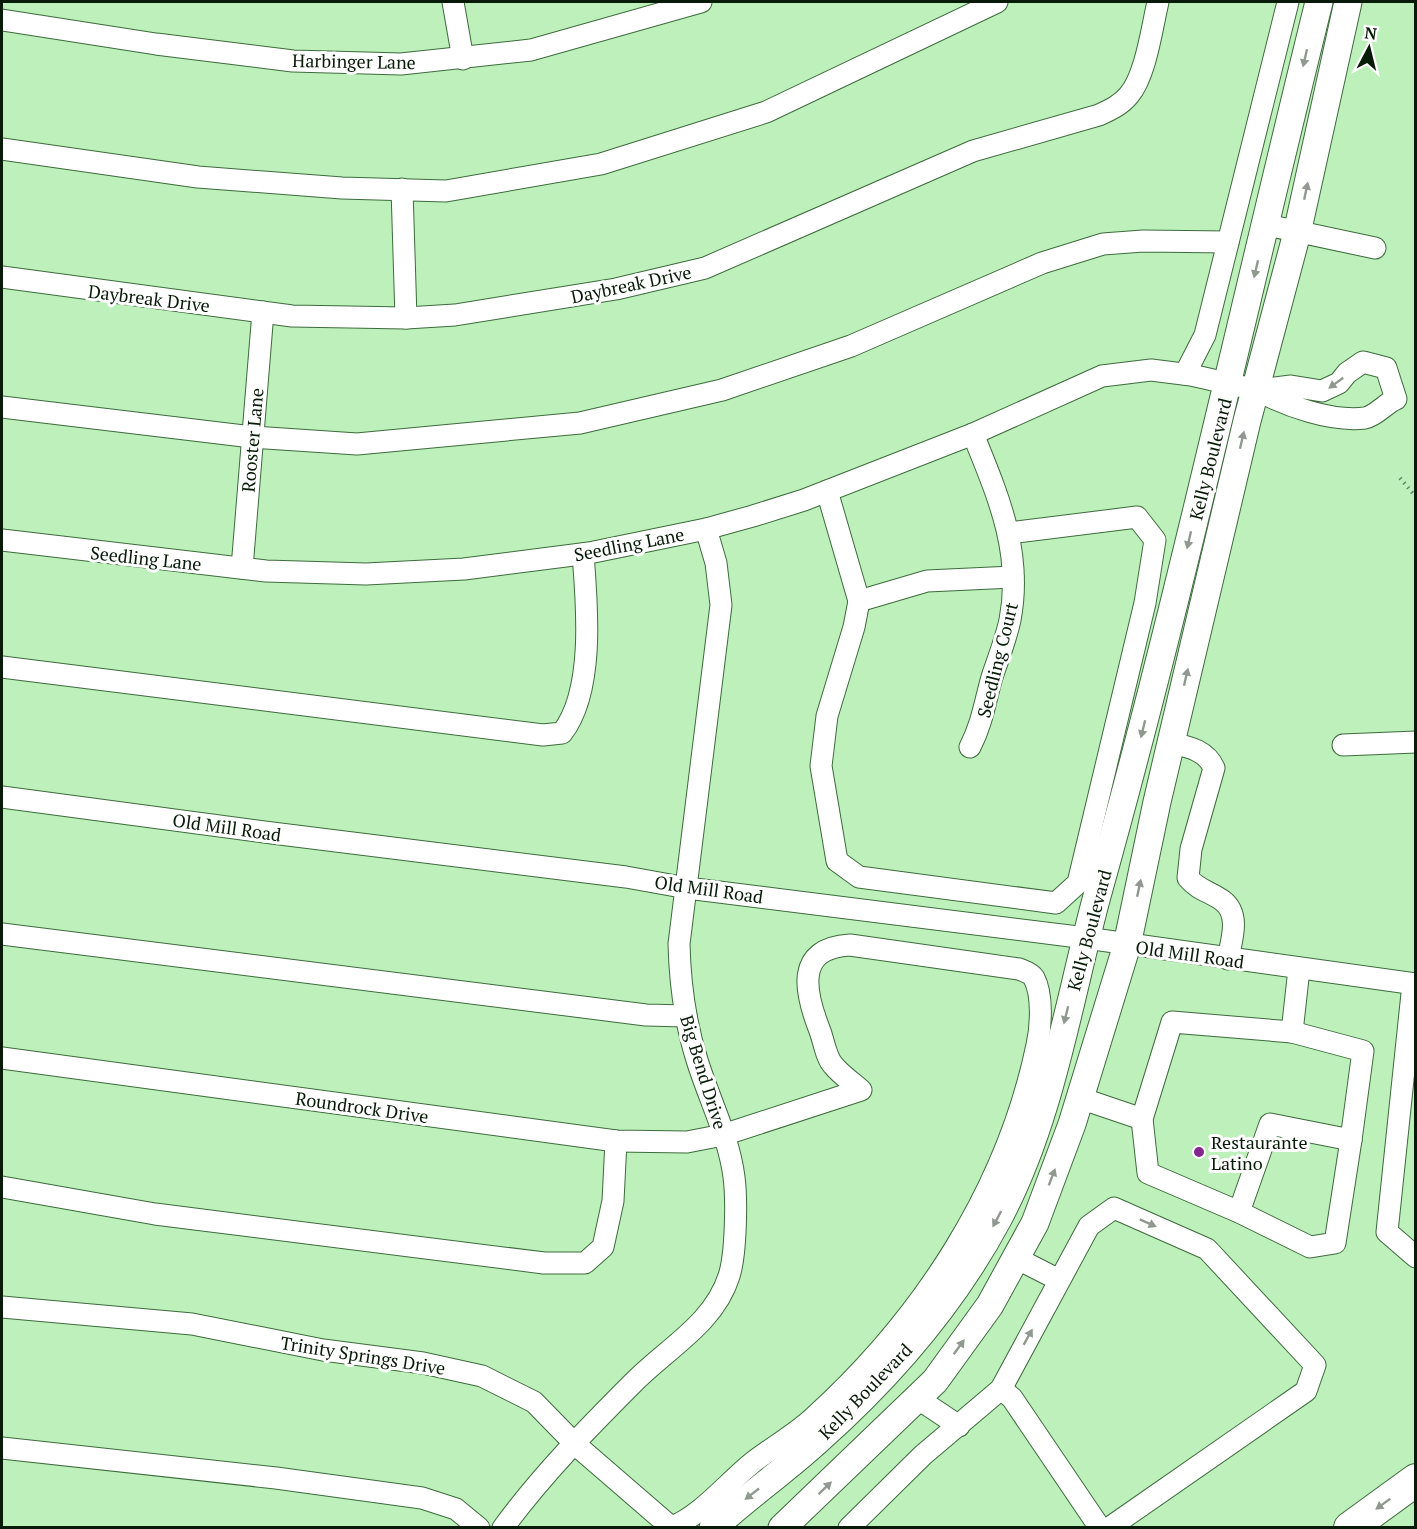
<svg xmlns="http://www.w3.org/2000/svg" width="1417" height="1529" viewBox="0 0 1417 1529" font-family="'PT Serif',serif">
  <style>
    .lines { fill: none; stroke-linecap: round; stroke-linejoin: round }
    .minor-casing { stroke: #3d6b3c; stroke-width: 23 }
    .major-casing { stroke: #3d6b3c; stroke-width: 29 }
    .highway-casing { stroke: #3d6b3c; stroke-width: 34 }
    .path { stroke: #648763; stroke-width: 4; stroke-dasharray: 1.5 4.5; stroke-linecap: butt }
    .minor { stroke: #fff; stroke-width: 21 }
    .major { stroke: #fff; stroke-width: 27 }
    .highway { stroke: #fff; stroke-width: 32 }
    .oneway { fill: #909890 }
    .poi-dot { fill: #85258f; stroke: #fff; stroke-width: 2 }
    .labels { text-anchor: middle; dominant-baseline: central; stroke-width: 6; stroke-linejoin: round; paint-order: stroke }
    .street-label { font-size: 18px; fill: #081b08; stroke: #fff }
    .poi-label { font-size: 18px; fill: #081b08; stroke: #fff; text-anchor: start }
  </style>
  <rect width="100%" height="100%" fill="#bdf0bb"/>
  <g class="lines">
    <g class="minor-casing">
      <g id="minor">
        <polyline points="453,2 463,59"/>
        <polyline points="2,20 156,44 293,61 401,64 531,50 701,2"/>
        <polyline points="2,149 198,177 342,188 446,191 601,164 766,112 997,2"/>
        <polyline points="402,189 406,318"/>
        <polyline points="1267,225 1375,248"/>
        <path d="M2,277L292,316L406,318L455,315L616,289L705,268L973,151L1099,115C1110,110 1121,105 1129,95C1146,75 1152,27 1158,2"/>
        <polyline points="1185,374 1205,335 1288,2"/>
        <polyline points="2,407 252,437 357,444 580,423 722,390 851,346 1042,263 1103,244 1143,241 1228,242"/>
        <polyline points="827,491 859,601 854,627 827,716 821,766 837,861 859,877 1056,903 1078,883 1145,603 1155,540 1137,517 1009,533"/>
        <path d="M2,540L266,571L366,574L464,569L589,553L706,529L753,516L804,500L973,434L1102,376L1151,370L1191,375L1257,390L1291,386L1322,391L1339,383L1347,373L1363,362L1386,368L1396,399C1386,403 1376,416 1365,418C1331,422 1286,406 1257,390"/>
        <polyline points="242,568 263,312"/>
        <polyline points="859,601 927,581 1013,577"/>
        <path d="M2,667L543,735L562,733C595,691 587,604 583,554"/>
        <path d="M1171,743C1189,747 1206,750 1214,768L1191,849L1188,878C1198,890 1211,892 1223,901C1241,915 1231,941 1228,959"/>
        <polyline points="1343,745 1416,742"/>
        <path d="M970,747C982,724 985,702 992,677C998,659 1006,639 1010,620C1023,552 998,496 973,434"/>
        <polyline points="2,797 272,833 626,877 687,888 1086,938 1416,984"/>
        <polyline points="2,934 646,1015 686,1016"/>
        <polyline points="1413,984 1387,1232 1416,1257"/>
        <path d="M2,1058L616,1141L687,1142L723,1135L861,1090C852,1082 841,1075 833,1065C826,1057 824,1042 820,1031C805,993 794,948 850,945L1019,969C1024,971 1031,973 1034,978C1043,995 1041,1027 1037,1045C1007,1190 922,1319 814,1417C795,1435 772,1447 752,1463C725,1485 702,1515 670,1528"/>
        <polyline points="1080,1098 1142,1119 1172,1022 1292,1032 1299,969"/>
        <polyline points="1142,1119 1148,1173 1239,1212 1270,1124 1351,1140 1363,1051 1292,1032"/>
        <polyline points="2,1187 155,1214 544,1263 585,1263 603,1247 613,1201 616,1141"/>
        <polyline points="1239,1212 1310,1247 1335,1243 1351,1140"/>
        <polyline points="1016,1258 1059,1280"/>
        <polyline points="2,1307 192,1324 323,1350 423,1363 482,1376 534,1402 576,1445 672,1528"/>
        <polyline points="1001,1389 1012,1398 1100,1528"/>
        <polyline points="917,1398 959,1426"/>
        <polyline points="2,1448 276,1478 422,1498 456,1509 479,1528"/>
        <path d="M503,1528C541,1476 588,1428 633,1383C666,1349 714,1324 729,1276C736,1255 737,1200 734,1177C729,1137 709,1099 697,1060C685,1022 680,985 679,944L721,605L716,563L706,529"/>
        <polyline points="849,1528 923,1455 1001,1389 1089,1226 1114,1208 1207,1249 1315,1365 1306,1391 1109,1528"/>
      </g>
    </g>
    <g class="major-casing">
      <g id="major">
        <path d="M713,1528C747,1497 784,1471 817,1441C888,1378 953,1303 998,1219C1051,1120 1068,1003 1097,896C1180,600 1245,300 1319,2"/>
        <polyline points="782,1528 935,1381 990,1305 1035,1223 1072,1124 1127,945 1157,802 1247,421 1297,233 1348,2"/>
      </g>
    </g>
    <g class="highway-casing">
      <polyline id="highway" points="1350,1528 1416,1480"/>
    </g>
    <polyline class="path" points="1400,478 1416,497"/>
    <use href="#minor" class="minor"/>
    <use href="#major" class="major"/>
    <use href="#highway" class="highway"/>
  </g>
  <defs><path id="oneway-solid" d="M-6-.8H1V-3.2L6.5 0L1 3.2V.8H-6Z" transform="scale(1.5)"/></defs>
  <g class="oneway">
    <use href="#oneway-solid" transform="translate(1305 58) rotate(103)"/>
    <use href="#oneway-solid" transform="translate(1306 191) rotate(-78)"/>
    <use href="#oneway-solid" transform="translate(1256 269) rotate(103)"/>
    <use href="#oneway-solid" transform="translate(1336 383) rotate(144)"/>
    <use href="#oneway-solid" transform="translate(1242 440) rotate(-77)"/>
    <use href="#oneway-solid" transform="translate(1189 540) rotate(103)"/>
    <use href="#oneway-solid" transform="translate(1186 677) rotate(-77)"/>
    <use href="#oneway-solid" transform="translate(1143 729) rotate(104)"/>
    <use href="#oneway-solid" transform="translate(1139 888) rotate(-78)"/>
    <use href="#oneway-solid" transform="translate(1066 1015) rotate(104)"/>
    <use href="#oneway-solid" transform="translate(1052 1177) rotate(-69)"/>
    <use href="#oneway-solid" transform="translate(997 1219) rotate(118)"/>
    <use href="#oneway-solid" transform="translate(1148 1223) rotate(24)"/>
    <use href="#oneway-solid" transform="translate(1028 1337) rotate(-61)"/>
    <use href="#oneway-solid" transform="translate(959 1347) rotate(-54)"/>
    <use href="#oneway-solid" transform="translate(825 1488) rotate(-44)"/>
    <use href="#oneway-solid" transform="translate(752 1494) rotate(142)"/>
    <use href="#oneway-solid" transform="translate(1383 1504) rotate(144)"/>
  </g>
  <circle class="poi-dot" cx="1199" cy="1152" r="6"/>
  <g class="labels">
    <g class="street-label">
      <text transform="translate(354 61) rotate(1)">Harbinger Lane</text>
      <text transform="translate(631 284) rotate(-12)">Daybreak Drive</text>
      <text transform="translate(149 298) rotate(7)">Daybreak Drive</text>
      <text transform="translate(252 440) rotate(-85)">Rooster Lane</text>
      <text transform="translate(1210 459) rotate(-76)">Kelly Boulevard</text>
      <text transform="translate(629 544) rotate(-11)">Seedling Lane</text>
      <text transform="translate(146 558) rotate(6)">Seedling Lane</text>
      <text transform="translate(997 660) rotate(-76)">Seedling Court</text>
      <text transform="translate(227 827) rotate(8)">Old Mill Road</text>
      <text transform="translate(709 889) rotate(8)">Old Mill Road</text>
      <text transform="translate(1089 930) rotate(-75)">Kelly Boulevard</text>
      <text transform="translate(1190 954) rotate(8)">Old Mill Road</text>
      <text transform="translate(704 1072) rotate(73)">Big Bend Drive</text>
      <text transform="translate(362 1107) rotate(8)">Roundrock Drive</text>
      <text transform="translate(363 1355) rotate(9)">Trinity Springs Drive</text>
      <text transform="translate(865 1391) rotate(-46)">Kelly Boulevard</text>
    </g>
    <g class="poi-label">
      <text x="1211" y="1142">Restaurante<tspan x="1211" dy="21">Latino</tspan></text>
    </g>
  </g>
  <rect width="1417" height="1529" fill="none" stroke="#081b08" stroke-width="6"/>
  <g transform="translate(1369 48) rotate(7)" stroke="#ffffff" stroke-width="4.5" paint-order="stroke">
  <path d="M0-4.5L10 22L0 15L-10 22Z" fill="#081b08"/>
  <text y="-9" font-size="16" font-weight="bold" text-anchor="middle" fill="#081b08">N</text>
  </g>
</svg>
